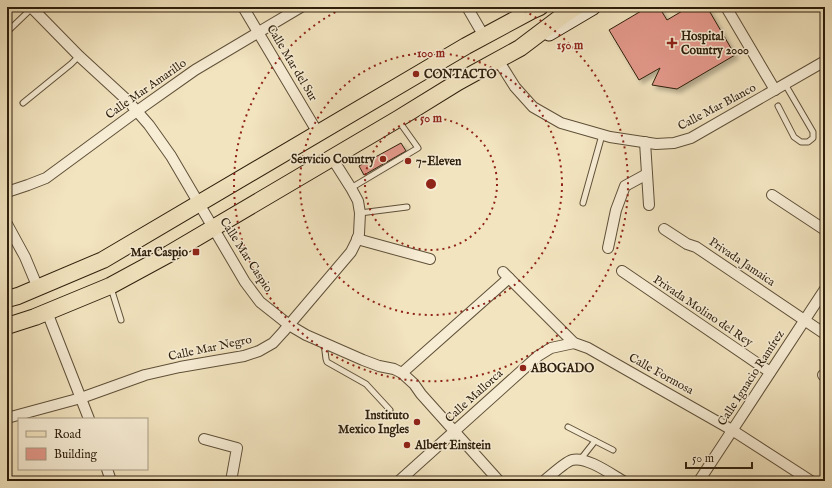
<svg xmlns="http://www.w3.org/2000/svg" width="832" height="488" viewBox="0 0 832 488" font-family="'IM FELL English',serif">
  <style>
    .building { fill: #e4998b; stroke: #2e1f0c; filter: url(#shadow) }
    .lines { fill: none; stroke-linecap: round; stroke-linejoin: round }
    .service-casing { stroke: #5f5039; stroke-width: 7 }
    .minor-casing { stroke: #5f5039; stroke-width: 12 }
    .secondary-casing { stroke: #2e1f0c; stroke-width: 17 }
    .primary-casing { stroke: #2e1f0c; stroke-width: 18 }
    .service { stroke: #f7edd5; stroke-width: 5 }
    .minor { stroke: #f7edd5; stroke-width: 10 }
    .secondary { stroke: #f7edd5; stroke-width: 15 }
    .primary { stroke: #f2e4bf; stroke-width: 16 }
    .ring { fill: none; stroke: #8f2418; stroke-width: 2; stroke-dasharray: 2 4 }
    .poi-dot { fill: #8f2418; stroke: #f7edd5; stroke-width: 1.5 }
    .labels { text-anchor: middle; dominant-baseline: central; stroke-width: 3; stroke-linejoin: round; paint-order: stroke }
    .poi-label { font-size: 12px; font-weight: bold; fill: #2e1f0c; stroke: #f7edd5; text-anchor: start }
    .street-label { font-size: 12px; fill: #2e1f0c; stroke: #f7edd5 }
    .centre { fill: #8f2418; stroke: #f7edd5; stroke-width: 2 }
    .ring-label { font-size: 12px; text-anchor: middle; font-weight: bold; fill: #8f2418; stroke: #f7edd5; stroke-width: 3; stroke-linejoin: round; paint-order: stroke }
  </style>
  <defs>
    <filter id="shadow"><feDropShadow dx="3.5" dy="3.5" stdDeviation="2" flood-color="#0004"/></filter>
  </defs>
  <rect width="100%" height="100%" fill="#f2e4bf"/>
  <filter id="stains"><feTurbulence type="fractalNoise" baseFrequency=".005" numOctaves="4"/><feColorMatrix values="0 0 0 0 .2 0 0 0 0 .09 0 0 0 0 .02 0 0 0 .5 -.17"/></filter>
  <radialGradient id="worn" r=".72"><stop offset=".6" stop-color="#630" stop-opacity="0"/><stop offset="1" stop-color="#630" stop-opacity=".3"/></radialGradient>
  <g class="building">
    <polygon points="648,7 659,7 667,20 689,7 707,7 735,55 677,89 652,85 660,68 639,80 609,30"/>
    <polygon points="401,143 406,151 364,175 359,166"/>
  </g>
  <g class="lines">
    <g class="service-casing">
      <g id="service">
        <polyline points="7,32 32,8"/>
        <polyline points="23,103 71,64 79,56"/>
        <polyline points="778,106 794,137 801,142 808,142 813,138 813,132 785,84"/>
        <polyline points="351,188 418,148 398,120"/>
        <polyline points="583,203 602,135"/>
        <polyline points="360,213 407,207"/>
        <polyline points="111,288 121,320"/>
        <polyline points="324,343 326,359 327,362 366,384 390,410"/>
        <polyline points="568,427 613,450"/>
        <polyline points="580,460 595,441"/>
      </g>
    </g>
    <g class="minor-casing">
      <g id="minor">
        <polyline points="31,7 79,56 128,101 149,125 171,156 245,282 260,302 279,317 289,325 306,335 363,360 379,366 394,369 402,373 414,384 421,394 499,481"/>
        <polyline points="243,7 318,133"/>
        <polyline points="467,7 481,31"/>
        <polyline points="726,7 775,90"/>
        <polyline points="498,60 515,87 533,107 561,123 610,137 656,144 674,143 691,138 825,61"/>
        <polyline points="645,142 649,205"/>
        <polyline points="7,192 28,185 46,178 137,111 195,70 301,7"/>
        <polyline points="772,195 825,230"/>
        <polyline points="7,224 25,257 38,288"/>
        <polyline points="664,229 687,244 696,247 825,334"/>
        <polyline points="357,239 430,259"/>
        <polyline points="608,248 616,210 625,186 647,174"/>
        <polyline points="622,271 770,372"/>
        <polyline points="503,272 574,343 588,348 732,430 811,481"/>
        <polyline points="47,312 89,419"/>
        <polyline points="402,373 509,278"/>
        <polyline points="823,375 825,377"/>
        <polyline points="7,418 81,398 145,375 180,367 244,356 259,351 273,343 283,332 351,252 356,242 359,234 360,213 358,201 351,188 332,158"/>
        <polyline points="204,439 237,448 231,481"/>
        <polyline points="107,469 111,481"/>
        <polyline points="399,481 538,356 551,348 574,343"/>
        <path d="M544,481C550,476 565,462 572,460C586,456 611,474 623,481"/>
        <polyline points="699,481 825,289"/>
      </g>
    </g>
    <g class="secondary-casing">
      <polyline id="secondary" points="549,33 593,7"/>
    </g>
    <g class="primary-casing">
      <g id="primary">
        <polyline points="7,299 18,296 103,260 466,46 531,11 540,7"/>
        <polyline points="7,326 35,317 110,286 169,254 398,119 458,82 520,48 565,14 576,7"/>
      </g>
    </g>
    <use href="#service" class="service"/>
    <use href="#minor" class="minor"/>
    <use href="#secondary" class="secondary"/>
    <use href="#primary" class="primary"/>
  </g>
  <g class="ring">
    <circle cx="431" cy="184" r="66"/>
    <circle cx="431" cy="184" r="131"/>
    <path d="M519 8A197 197 0 1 1 343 8"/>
  </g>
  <g class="poi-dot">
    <path d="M670 37h4v4h4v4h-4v4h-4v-4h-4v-4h4z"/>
    <circle cx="416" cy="74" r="4"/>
    <circle cx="383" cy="159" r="4"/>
    <circle cx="408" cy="161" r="4"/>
    <rect x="192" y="248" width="8" height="8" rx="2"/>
    <circle cx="523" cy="368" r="4"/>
    <circle cx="417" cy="422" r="4"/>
    <circle cx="407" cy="445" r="4"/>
  </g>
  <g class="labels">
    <g class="poi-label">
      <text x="681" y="36">Hospital<tspan x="681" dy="14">Country 2000</tspan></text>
      <text x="424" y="74">CONTACTO</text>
      <text x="375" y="159" text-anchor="end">Servicio Country</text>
      <text x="416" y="161">7-Eleven</text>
      <text x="188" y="252" text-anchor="end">Mar Caspio</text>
      <text x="531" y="368">ABOGADO</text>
      <text x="409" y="415" text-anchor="end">Instituto<tspan x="409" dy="14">Mexico Ingles</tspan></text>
      <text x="415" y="445">Albert Einstein</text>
    </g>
    <g class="street-label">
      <text transform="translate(292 63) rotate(59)">Calle Mar del Sur</text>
      <text transform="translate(146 89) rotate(-35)">Calle Mar Amarillo</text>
      <text transform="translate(717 107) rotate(-28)">Calle Mar Blanco</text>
      <text transform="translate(246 255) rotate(57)">Calle Mar Caspio</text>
      <text transform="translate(742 262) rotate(34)">Privada Jamaica</text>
      <text transform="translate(703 311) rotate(34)">Privada Molino del Rey</text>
      <text transform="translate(210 348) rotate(-12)">Calle Mar Negro</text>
      <text transform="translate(661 374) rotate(29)">Calle Formosa</text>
      <text transform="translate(751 378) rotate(-57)">Calle Ignacio Ramírez</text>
      <text transform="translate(474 396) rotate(-42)">Calle Mallorca</text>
    </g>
  </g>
  <circle cx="431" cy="184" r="6" class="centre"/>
  <g class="ring-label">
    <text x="570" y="49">150 m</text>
    <text x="431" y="57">100 m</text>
    <text x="431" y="122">50 m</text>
  </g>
  <rect width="832" height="488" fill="none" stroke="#f2e4bf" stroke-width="24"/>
  <rect x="8" y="8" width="816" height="472" fill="none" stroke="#2e1f0c" stroke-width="2"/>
  <rect x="12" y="12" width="808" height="464" fill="none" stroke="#2e1f0c"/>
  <rect x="18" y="418" width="130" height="52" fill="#f7edd5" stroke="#a79b85"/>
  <rect x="26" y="431" width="20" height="6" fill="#f2e4bf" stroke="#a79b85"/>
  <text x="54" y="438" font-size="12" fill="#2e1f0c">Road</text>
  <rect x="26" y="448" width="20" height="12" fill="#e4998b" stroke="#a79b85"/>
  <text x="54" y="458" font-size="12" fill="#2e1f0c">Building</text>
  <path d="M686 462v6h66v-6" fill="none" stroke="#2e1f0c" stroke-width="2"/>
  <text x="692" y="462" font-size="12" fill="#2e1f0c" stroke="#f7edd5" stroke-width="3" paint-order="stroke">50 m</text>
  <rect width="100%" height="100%" filter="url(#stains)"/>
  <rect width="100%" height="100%" fill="url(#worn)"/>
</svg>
